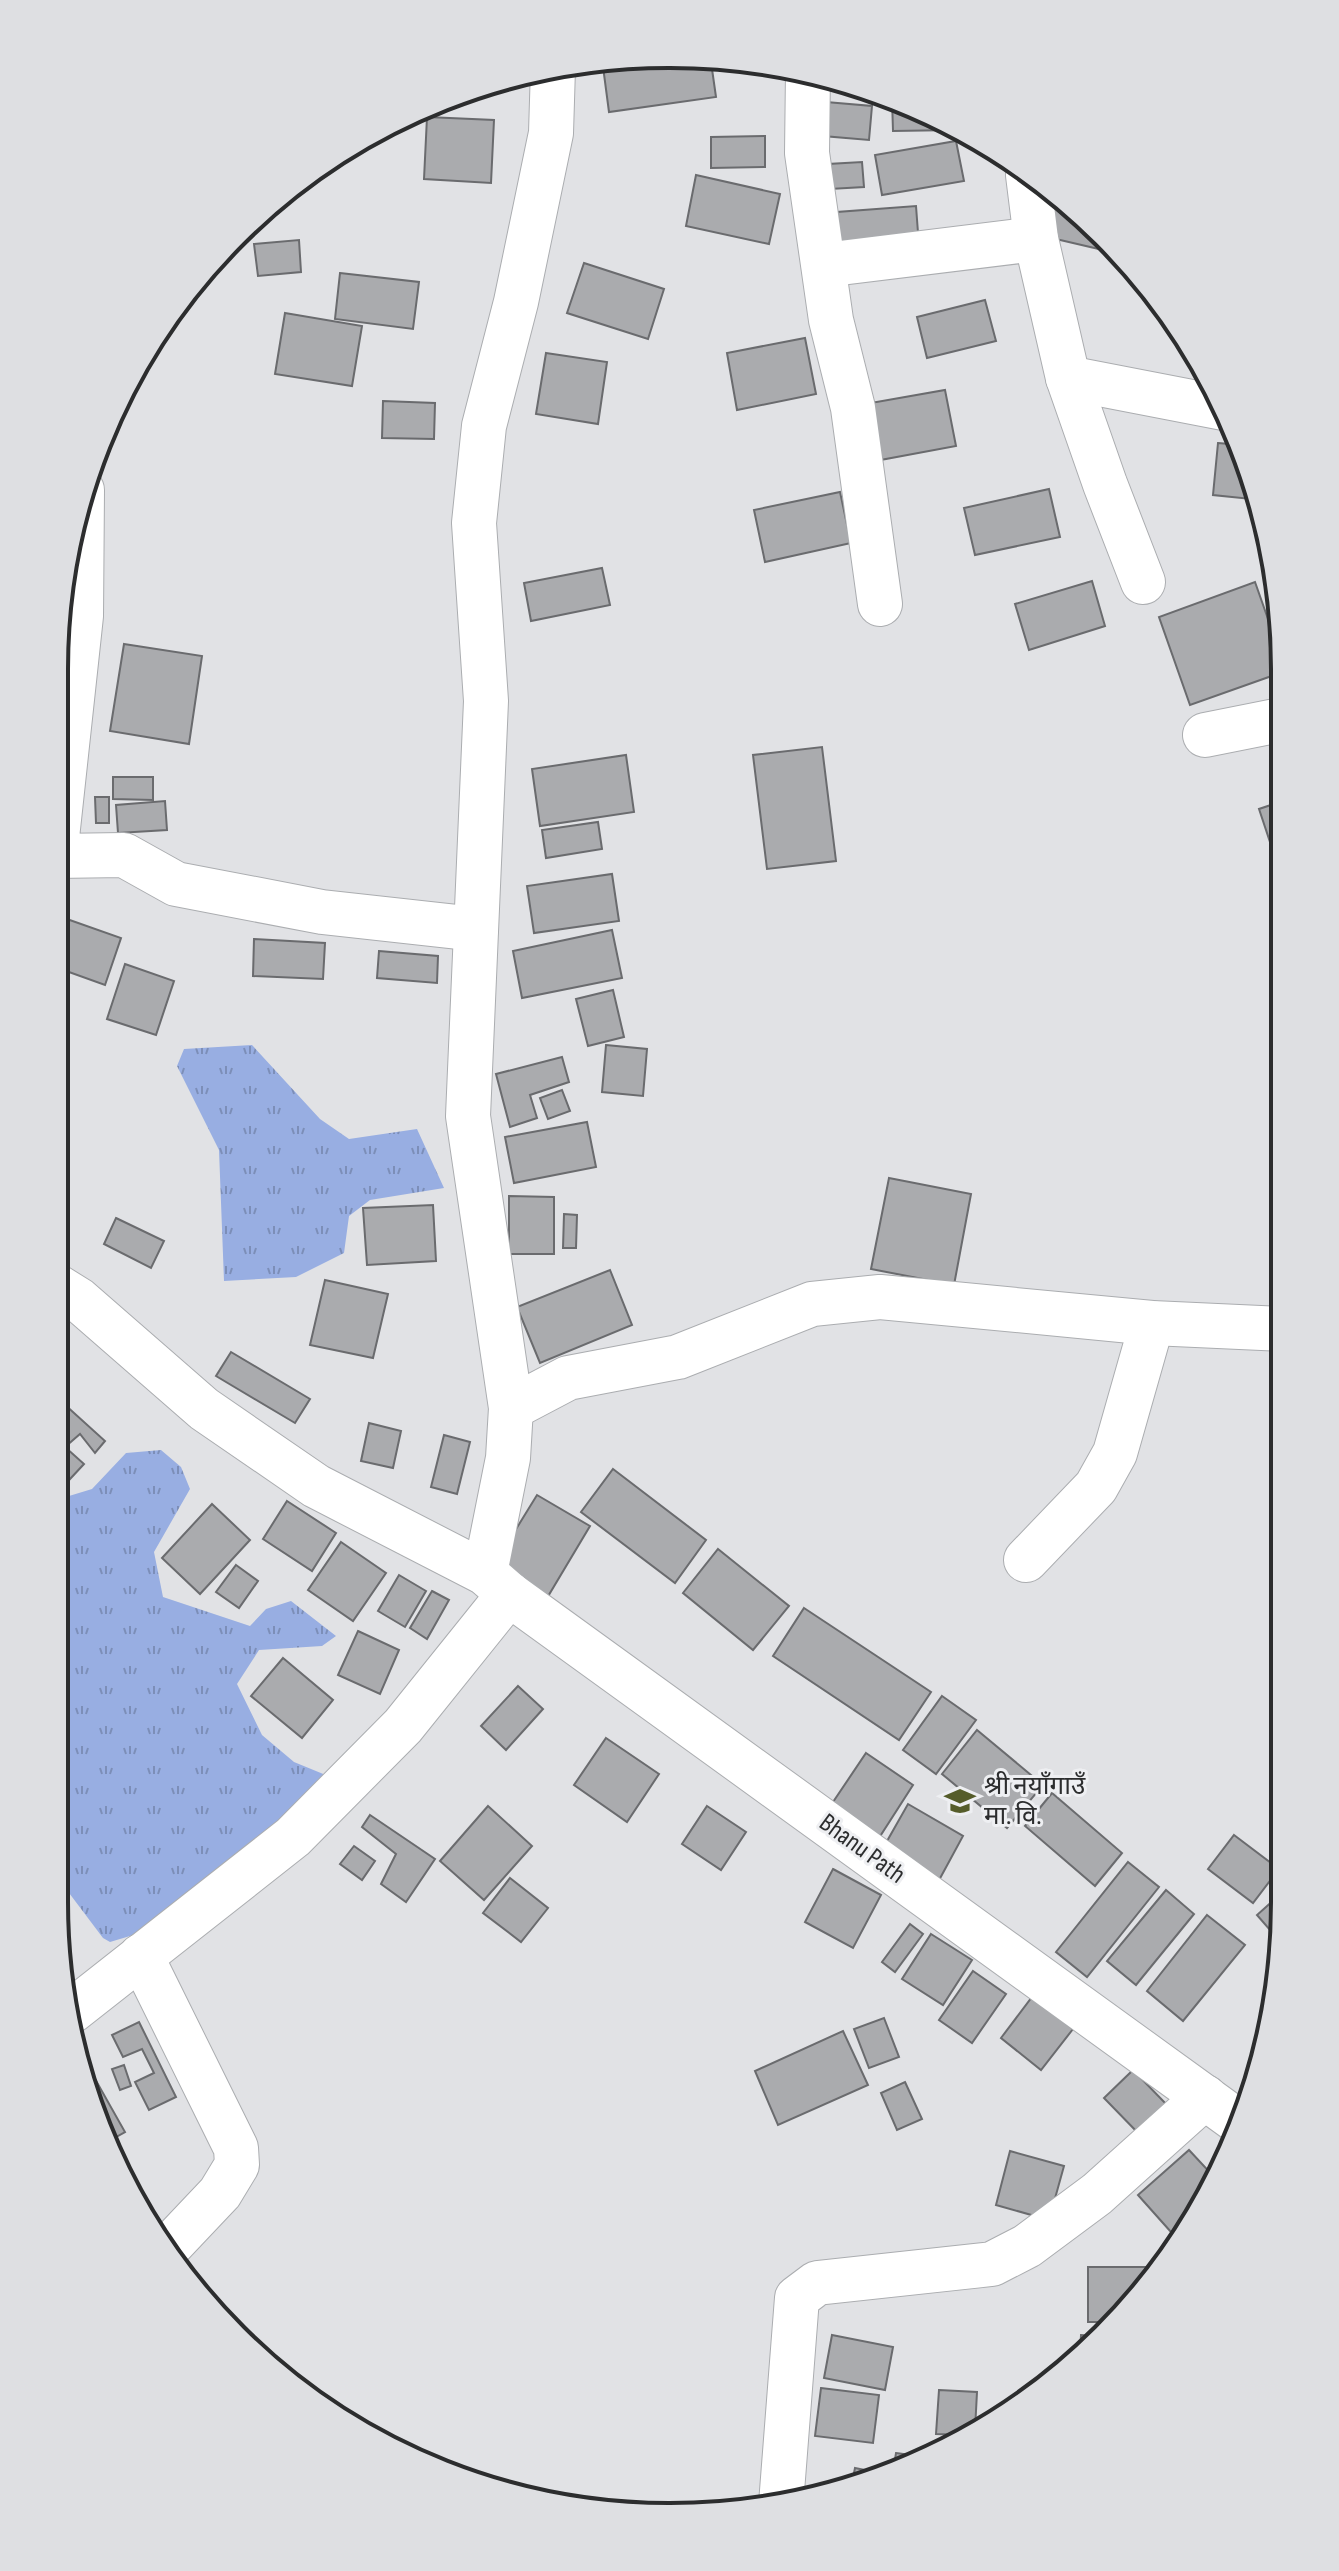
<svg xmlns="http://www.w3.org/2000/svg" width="1339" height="2571" viewBox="0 0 1339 2571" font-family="'Sofia Sans Condensed','Noto Sans Devanagari',sans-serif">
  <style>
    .grass { fill: url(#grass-tufts) }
    .building { fill: #aaabae; stroke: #6a6b6e; stroke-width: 2 }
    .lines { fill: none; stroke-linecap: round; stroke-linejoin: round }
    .minor-casing { stroke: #abadb0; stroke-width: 46 }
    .minor { stroke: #fff; stroke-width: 44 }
    .labels { text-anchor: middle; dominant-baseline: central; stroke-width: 6; stroke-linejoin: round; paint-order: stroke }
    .poi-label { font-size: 26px; fill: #2c2d2e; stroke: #eeeff2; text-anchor: start }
    .street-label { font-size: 26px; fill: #2c2d2e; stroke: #eeeff2 }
    .rim { fill: none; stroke: #2c2d2e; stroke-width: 4 }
  </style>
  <defs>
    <pattern id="grass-tufts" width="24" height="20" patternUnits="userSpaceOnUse" patternTransform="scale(2)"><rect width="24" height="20" fill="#98aee2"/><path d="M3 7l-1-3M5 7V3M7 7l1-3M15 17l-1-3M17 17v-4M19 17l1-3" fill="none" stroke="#7c8eb8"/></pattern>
  </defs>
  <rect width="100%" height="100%" fill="#e1e2e5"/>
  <g class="grass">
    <polygon points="252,1045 320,1119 349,1139 417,1129 444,1188 370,1200 349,1216 344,1253 296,1277 224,1281 219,1150 177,1066 184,1049"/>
    <polygon points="161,1450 181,1467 190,1489 154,1552 163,1597 250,1626 266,1609 291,1601 336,1636 322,1646 259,1650 237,1684 262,1735 294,1762 333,1778 170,1924 110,1942 103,1938 54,1873 54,1489 69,1496 92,1489 126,1453"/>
  </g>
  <g class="building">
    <polygon points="710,55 716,97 609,112 602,59"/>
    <polygon points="834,77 873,92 834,90"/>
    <polygon points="892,99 942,118 956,127 956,130 893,131"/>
    <polygon points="826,102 872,106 869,140 823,136"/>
    <polygon points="427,117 494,120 491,183 424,179"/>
    <polygon points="765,136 765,167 711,168 711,137"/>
    <polygon points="956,141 964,181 882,195 875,155"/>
    <polygon points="862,162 864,187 830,189 828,164"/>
    <polygon points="696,175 780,194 769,244 686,226"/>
    <polygon points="1053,192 1075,206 1105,239 1103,250 1043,236"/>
    <polygon points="916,206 919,246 840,252 837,212"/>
    <polygon points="299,240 301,272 258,276 254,244"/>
    <polygon points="584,263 664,289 648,339 567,313"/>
    <polygon points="340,273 419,282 413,329 335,319"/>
    <polygon points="985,300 996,341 927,358 917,317"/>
    <polygon points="285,313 362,326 352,386 275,374"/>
    <polygon points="805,338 816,394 737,410 727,353"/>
    <polygon points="546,353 607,362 598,424 536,414"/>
    <polygon points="945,390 956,446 875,461 865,404"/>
    <polygon points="383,401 435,403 434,439 382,438"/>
    <polygon points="1218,443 1241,445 1252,485 1251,499 1213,495"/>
    <polygon points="1049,489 1060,537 975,555 964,508"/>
    <polygon points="840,492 851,543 765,562 754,510"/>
    <polygon points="602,568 610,605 531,621 524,583"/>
    <polygon points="1092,581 1105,626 1029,650 1015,604"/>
    <polygon points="1255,582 1280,653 1280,673 1190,705 1159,617"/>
    <polygon points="124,644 202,656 189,744 110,731"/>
    <polygon points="822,747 836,861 767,869 753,755"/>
    <polygon points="626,755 634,812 540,826 532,769"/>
    <polygon points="113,777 153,777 153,800 113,799"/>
    <polygon points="95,797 109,797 109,823 96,823"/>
    <polygon points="165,801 167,830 118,833 116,805"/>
    <polygon points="1280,802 1281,875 1259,809"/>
    <polygon points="598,822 602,849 546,858 542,830"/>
    <polygon points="612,874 619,921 534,933 527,886"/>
    <polygon points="64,918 121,938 105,985 55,967 55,944"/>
    <polygon points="612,930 622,978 522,998 513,951"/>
    <polygon points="254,939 325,943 323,979 253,976"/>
    <polygon points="379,951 438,956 437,983 377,978"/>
    <polygon points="125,964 174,981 156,1035 107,1019"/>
    <polygon points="613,990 624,1037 588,1046 576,999"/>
    <polygon points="606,1045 647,1049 643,1096 602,1092"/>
    <polygon points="562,1057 569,1082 530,1095 537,1118 510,1127 496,1074"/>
    <polygon points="562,1090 570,1111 548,1119 540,1098"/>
    <polygon points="587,1122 596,1167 514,1183 505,1137"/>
    <polygon points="889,1178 971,1194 954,1285 871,1269"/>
    <polygon points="509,1196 554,1197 554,1254 509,1254"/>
    <polygon points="433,1205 436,1261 367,1265 363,1208"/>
    <polygon points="564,1214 577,1215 576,1248 563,1248"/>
    <polygon points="116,1218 164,1241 151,1268 104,1244"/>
    <polygon points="1282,1237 1282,1301 1279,1301 1276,1238"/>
    <polygon points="610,1270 632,1325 540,1363 517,1307"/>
    <polygon points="325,1280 388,1294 373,1358 310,1345"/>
    <polygon points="231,1352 310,1399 295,1423 216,1376"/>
    <polygon points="63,1403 105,1441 95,1453 80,1434 65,1447 84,1464 70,1479 54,1465 54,1412"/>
    <polygon points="369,1423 401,1431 393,1468 361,1461"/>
    <polygon points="444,1435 470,1442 457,1494 431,1487"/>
    <polygon points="613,1469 706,1540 675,1583 581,1512"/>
    <polygon points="537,1495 590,1526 547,1598 494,1565"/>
    <polygon points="287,1501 336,1533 312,1571 263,1539"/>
    <polygon points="212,1504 250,1540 200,1594 162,1558"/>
    <polygon points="341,1542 386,1573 353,1621 308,1590"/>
    <polygon points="718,1549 789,1606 753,1650 683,1593"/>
    <polygon points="236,1565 258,1581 239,1608 216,1592"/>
    <polygon points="399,1575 426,1591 405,1627 378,1611"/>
    <polygon points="432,1591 449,1600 427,1639 410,1628"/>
    <polygon points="804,1608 931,1692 899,1740 773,1656"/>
    <polygon points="358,1631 399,1650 380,1694 338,1675"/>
    <polygon points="283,1658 333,1700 302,1738 251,1696"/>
    <polygon points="518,1686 543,1709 506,1750 481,1726"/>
    <polygon points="942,1696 976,1720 936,1774 903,1750"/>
    <polygon points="977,1730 1043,1785 1007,1828 942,1774"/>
    <polygon points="606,1738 659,1774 627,1822 574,1785"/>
    <polygon points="866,1753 913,1785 877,1841 829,1808"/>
    <polygon points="1052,1793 1122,1853 1095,1886 1025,1826"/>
    <polygon points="908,1804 963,1836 938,1882 882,1850"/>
    <polygon points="488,1806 532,1846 484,1900 440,1861"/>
    <polygon points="707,1806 746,1832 721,1870 682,1844"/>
    <polygon points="370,1815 435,1859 406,1902 381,1884 396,1854 362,1827"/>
    <polygon points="1234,1835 1279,1869 1253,1903 1208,1869"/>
    <polygon points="354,1846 375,1861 362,1880 340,1864"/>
    <polygon points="1128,1862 1159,1887 1087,1977 1056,1952"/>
    <polygon points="833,1869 881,1895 853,1948 805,1922"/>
    <polygon points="510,1878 548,1908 521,1942 483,1913"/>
    <polygon points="1166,1890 1194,1914 1136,1985 1107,1961"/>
    <polygon points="1284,1891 1284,1941 1283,1945 1257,1915"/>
    <polygon points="1207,1915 1245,1945 1183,2021 1147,1991"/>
    <polygon points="910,1924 923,1934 895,1972 882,1962"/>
    <polygon points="931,1934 972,1960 943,2005 902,1979"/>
    <polygon points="973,1971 1006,1994 972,2043 939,2020"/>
    <polygon points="1032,1997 1073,2029 1041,2070 1001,2038"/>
    <polygon points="884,2018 899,2057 869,2068 854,2029"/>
    <polygon points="139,2022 176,2097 149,2110 135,2082 154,2073 142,2049 123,2057 112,2035"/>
    <polygon points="843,2031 868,2085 778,2125 755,2071"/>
    <polygon points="124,2065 131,2086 120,2090 112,2069"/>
    <polygon points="90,2070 125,2132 109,2141 87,2100 83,2074"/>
    <polygon points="1133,2070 1170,2108 1142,2137 1104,2098"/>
    <polygon points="905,2082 922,2119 897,2130 881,2093"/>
    <polygon points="1189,2150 1217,2180 1194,2212 1171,2232 1138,2195"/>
    <polygon points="1010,2151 1064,2166 1049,2220 996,2205"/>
    <polygon points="1088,2267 1154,2267 1115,2322 1088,2322"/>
    <polygon points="191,2282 228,2315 226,2318 189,2284"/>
    <polygon points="832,2335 893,2347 885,2390 824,2378"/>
    <polygon points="1081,2335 1105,2337 1080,2355"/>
    <polygon points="821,2388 879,2395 873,2443 815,2436"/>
    <polygon points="939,2390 977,2392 975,2430 968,2435 936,2434"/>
    <polygon points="896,2453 919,2456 918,2462 893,2472"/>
    <polygon points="855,2468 880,2473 879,2477 851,2488"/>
  </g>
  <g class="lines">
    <g class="minor-casing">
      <g id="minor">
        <polyline points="808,72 807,153 831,320 853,408 880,604"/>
        <polyline points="1028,175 1036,239 1068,378 1105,484 1143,582"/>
        <polyline points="824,265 1036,239"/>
        <polyline points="1068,378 1223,408"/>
        <polyline points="82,490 81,616 55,856 124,855 176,884 322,912 476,929"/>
        <polyline points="1205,735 1280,720"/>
        <polyline points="55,1285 79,1300 204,1409 316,1486 485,1573 509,1594 1240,2123"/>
        <polyline points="511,1408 568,1378 678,1357 812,1304 880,1297 1152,1323 1282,1329"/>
        <polyline points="1026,1560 1096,1487 1115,1453 1152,1323"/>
        <polyline points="485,1573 508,1458 511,1408 468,1116 486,701 474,523 484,426 516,302 551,133 553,68"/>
        <polyline points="141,1956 236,2148 237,2165 220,2193 167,2249"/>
        <polyline points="72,2011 293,1837 403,1726 509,1594"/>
        <polyline points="781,2504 797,2298 817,2283 992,2264 1027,2246 1097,2194 1205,2097"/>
      </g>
    </g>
    <use href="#minor" class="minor"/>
  </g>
  <defs>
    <g id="school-bare" transform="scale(2.4)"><path d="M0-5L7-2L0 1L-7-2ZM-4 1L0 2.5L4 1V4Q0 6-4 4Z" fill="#555c2a" stroke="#eeeff2" stroke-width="2.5" paint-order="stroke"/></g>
  </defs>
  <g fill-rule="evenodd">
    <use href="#school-bare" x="960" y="1801"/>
  </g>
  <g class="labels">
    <g class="poi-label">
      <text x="984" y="1786">श्री नयाँगाउँ<tspan x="984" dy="30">मा. वि.</tspan></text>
    </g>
    <g class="street-label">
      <text transform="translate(862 1849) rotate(36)">Bhanu Path</text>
    </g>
  </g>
  <path d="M0 0H1339V2571H0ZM669 68H670A601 601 0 0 1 1271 669V1902A601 601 0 0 1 670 2503H669A601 601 0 0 1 68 1902V669A601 601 0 0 1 669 68Z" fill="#dedfe2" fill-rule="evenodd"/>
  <path class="rim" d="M669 68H670A601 601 0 0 1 1271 669V1902A601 601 0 0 1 670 2503H669A601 601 0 0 1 68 1902V669A601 601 0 0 1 669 68Z"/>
</svg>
